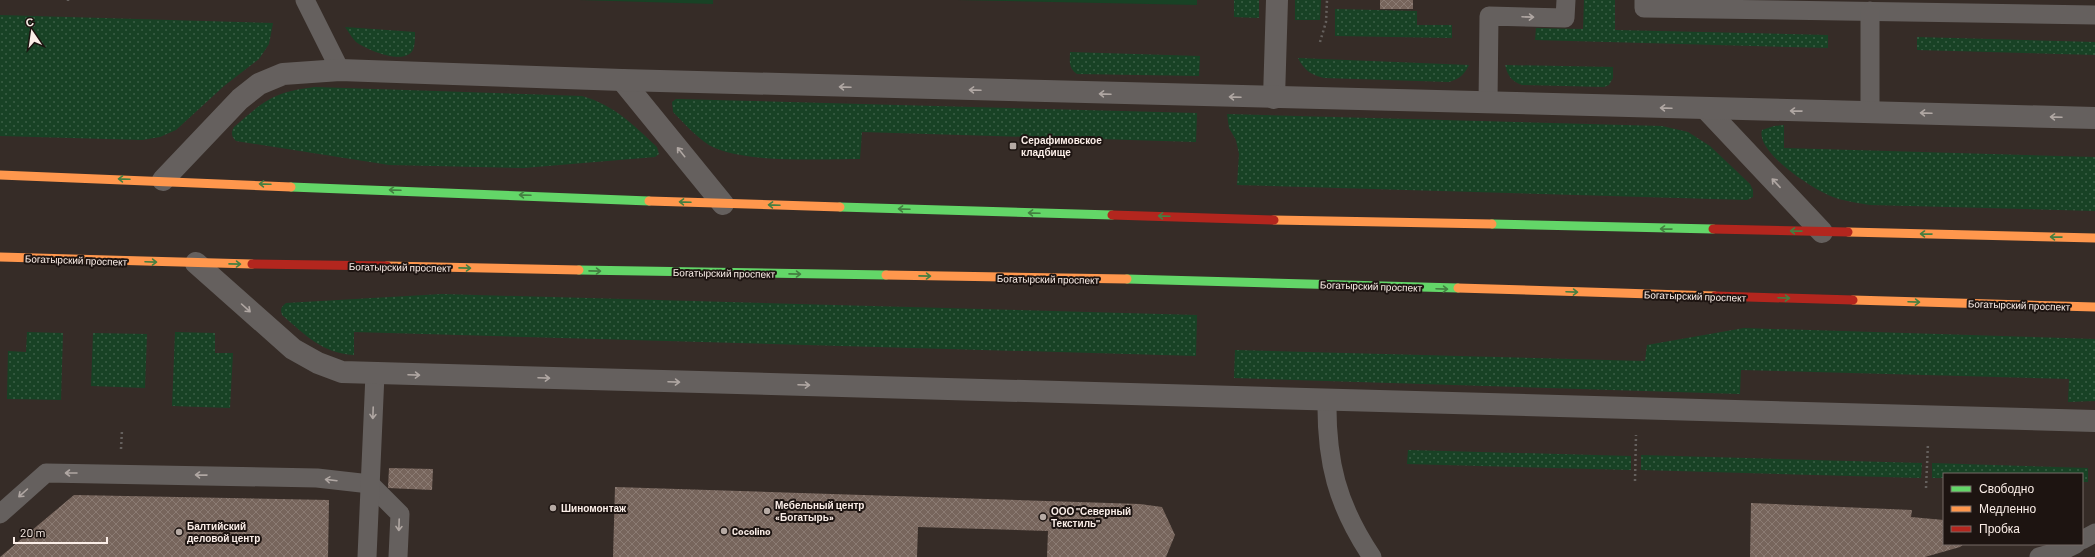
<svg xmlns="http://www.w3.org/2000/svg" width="2095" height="557" viewBox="0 0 2095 557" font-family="Barlow,sans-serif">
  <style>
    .grass { fill: url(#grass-dots) }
    .park { fill: #184225 }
    .building { fill: url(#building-cross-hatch) }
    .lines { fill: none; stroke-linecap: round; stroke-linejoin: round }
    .path { stroke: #65605d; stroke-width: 2.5; stroke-dasharray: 2 3; stroke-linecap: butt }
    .lane { stroke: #65605e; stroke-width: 19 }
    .street { stroke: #65605e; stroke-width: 22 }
    .fast { stroke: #63d668; stroke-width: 9 }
    .slow { stroke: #ff974d; stroke-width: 9 }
    .jam { stroke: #b3261e; stroke-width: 9 }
    .oneway { stroke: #b0a7a3 }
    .oneway2 { stroke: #447f41 }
    .poi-dot { fill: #b6aaa4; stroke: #1d1411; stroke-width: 1.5 }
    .labels { text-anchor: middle; stroke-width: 4; stroke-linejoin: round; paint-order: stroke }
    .poi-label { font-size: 10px; font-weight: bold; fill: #fbeee8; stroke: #1d1411; text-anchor: start }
    .street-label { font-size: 10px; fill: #fbeee8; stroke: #1d1411 }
  </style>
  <defs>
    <pattern id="grass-dots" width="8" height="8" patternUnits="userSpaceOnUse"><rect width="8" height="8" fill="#184225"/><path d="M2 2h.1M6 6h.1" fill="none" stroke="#3a5e45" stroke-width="1.8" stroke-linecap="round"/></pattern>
    <pattern id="building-cross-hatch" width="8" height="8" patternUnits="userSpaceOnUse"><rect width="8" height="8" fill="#77655c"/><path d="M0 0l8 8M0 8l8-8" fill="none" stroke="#8b7b73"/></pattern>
  </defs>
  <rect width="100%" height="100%" fill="#362c27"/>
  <g class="grass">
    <path d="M1234,0H1259V18L1234,17Z"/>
    <path d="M1295,0H1321L1320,20H1295Z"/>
    <path d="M1584,0H1615V30L1828,35V48L1535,40L1536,28L1583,29Z"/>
    <path d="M1335,9L1417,11V25H1452V38L1335,36Z"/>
    <path d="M0,15L273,23L269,44L259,59L224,86L176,130L160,137L142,140L0,136Z"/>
    <path d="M345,27L415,32C415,36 415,43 414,47C409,68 367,50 356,42C352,38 349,32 345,27Z"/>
    <path d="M1917,37L2095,42V55L1917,50Z"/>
    <path d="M1070,52L1200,56L1199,76L1077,74C1068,68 1070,61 1070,52Z"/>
    <path d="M1298,58L1469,65C1464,75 1459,79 1449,82L1324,78C1311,75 1304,70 1298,58Z"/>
    <path d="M1505,65L1613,67V78L1609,85L1604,87L1522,85C1511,81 1508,76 1505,65Z"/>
    <path d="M315,87L582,96C616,106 632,124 657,147L659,154L655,157L524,168L389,165L236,141C231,136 231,132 234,127C264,101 273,92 315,87Z"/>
    <path d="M676,99L1197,113L1196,142L862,132L860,159C819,159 743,164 709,145C695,136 684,123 673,112L672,102Z"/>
    <path d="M1227,114L1662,126L1688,132L1710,146L1750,184L1753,190V197L1747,200L1237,185L1239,154L1236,140L1229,128Z"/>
    <path d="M1784,125V148L2095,157V211L1870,205C1858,203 1844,201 1833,197C1815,191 1755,152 1762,130L1774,126Z"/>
    <path d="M442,294L1197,315L1196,356L354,332V355C321,353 306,335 282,315C280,309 281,307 286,303Z"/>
    <path d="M1744,328L2095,339V401L2068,402L2069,379L1741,370L1740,394L1234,378L1235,350L1645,361L1647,345Z"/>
    <path d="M27,332L63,333L61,400L7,399L8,351L26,352Z"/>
    <path d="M175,332L215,333V353H233L230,408L172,406Z"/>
    <path d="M93,333L147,334L145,388L91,386Z"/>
    <path d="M1408,450L1631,456V470L1407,464Z"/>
    <path d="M1641,455L1922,463L1921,478L1641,470Z"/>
    <path d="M1932,463L2088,468V482H2082V474H1944V478H1932Z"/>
  </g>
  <g class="park">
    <path d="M579,0H713V4Z"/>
    <path d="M957,0H1197V5Z"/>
  </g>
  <g class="building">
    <rect x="1380" y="0" width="33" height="9"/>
    <path d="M389,468L433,469L432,490L388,488Z"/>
    <path d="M615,487L1140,504L1162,507L1175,535L1166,557H1047L1048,531L918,527L917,557H613Z"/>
    <path d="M74,495L329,500L328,557H0Z"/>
    <path d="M1751,503L1912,510L1911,517L1944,520V544H1964L1960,547L1925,557H1750Z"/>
  </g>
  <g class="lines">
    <g class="path">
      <path d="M68,1V0"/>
      <path d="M1320,42L1326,22L1327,0"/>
      <path d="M121,449L122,430"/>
      <path d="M1635,481L1636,435"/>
      <path d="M1926,488L1928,443"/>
    </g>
    <g class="lane">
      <path d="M305,0L340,70"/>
      <path d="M1644,0V8L2095,15"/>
      <path d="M1870,11V112"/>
      <path d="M1488,103L1489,16L1565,18L1566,0"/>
      <path d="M1327,399C1326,461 1337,505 1372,557"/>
      <path d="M0,514L46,473L317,478L370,484L400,514L398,557"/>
      <path d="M2082,540L2095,533"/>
      <path d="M367,557L375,374"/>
      <path d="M2039,557L2064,550L2076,544"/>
    </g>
    <g class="street">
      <path d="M622,80L723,204"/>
      <path d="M1274,98L1277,0"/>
      <path d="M1706,109L1822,232"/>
      <path d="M163,180L240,99L259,84L283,74L340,70L622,80L2095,118"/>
      <path d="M196,263L293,349L318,363L342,372L2095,421"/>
    </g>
    <g class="fast">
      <path d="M291,187L649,201"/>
      <path d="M840,207L1112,215"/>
      <path d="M1492,224L1713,229"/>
      <path d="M579,270L886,275"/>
      <path d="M1127,279L1458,288"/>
    </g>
    <g class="slow">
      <path d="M0,175L291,187"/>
      <path d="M649,201L840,207"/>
      <path d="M1274,220L1492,224"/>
      <path d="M1848,232L2095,238"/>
      <path d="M0,257L252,264"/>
      <path d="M387,266L579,270"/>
      <path d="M886,275L1127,279"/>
      <path d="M1458,288L1715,296"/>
      <path d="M1853,300L2095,307"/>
    </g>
    <g class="jam">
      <path d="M1112,215L1274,220"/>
      <path d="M1713,229L1848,232"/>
      <path d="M252,264L387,266"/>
      <path d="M1715,296L1853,300"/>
    </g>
  </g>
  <defs><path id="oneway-shaft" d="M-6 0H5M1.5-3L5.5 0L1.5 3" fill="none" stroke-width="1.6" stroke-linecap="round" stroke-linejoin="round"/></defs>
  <g class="oneway">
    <use href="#oneway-shaft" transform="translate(1528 17) rotate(2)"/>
    <use href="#oneway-shaft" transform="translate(845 87) rotate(-178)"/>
    <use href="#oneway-shaft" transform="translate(975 90) rotate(-178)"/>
    <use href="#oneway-shaft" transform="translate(1105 94) rotate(-178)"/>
    <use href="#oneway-shaft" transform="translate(1235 97) rotate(-178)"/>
    <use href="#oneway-shaft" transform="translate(1666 108) rotate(-178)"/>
    <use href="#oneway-shaft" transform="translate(1796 111) rotate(-179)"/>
    <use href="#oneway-shaft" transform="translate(1926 113) rotate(-178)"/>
    <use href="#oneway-shaft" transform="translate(2056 117) rotate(-178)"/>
    <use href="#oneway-shaft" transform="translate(681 152) rotate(-129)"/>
    <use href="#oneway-shaft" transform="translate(1776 183) rotate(-133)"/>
    <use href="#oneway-shaft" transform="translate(246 308) rotate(42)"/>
    <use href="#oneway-shaft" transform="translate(414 375) rotate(2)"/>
    <use href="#oneway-shaft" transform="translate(544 378) rotate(2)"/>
    <use href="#oneway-shaft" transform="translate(674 382) rotate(2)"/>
    <use href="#oneway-shaft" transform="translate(804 385) rotate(2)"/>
    <use href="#oneway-shaft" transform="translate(373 413) rotate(92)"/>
    <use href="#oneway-shaft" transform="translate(71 473) rotate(-180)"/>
    <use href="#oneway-shaft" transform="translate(201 475) rotate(-179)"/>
    <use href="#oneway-shaft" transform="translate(331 480) rotate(-173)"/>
    <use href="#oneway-shaft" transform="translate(23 493) rotate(138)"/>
    <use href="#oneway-shaft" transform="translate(399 525) rotate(92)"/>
  </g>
  <g class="oneway2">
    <use href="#oneway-shaft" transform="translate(124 179) rotate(-178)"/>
    <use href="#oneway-shaft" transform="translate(265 184) rotate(-178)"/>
    <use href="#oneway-shaft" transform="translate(395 190) rotate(-178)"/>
    <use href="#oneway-shaft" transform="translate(525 195) rotate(-178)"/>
    <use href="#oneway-shaft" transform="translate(685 202) rotate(-178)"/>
    <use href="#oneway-shaft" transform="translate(774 205) rotate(-178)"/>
    <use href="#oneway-shaft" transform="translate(904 209) rotate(-178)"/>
    <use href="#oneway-shaft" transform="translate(1034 213) rotate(-178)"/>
    <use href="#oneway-shaft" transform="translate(1164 216) rotate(-178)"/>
    <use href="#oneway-shaft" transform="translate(1666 229) rotate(-179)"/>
    <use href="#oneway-shaft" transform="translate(1796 231) rotate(-179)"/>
    <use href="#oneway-shaft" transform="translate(1926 234) rotate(-179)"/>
    <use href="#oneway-shaft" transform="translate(2056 237) rotate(-179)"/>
    <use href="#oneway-shaft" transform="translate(151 262) rotate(2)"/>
    <use href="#oneway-shaft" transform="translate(235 264) rotate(1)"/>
    <use href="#oneway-shaft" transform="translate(465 268) rotate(1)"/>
    <use href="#oneway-shaft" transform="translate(595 271) rotate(1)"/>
    <use href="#oneway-shaft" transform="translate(795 274) rotate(1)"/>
    <use href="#oneway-shaft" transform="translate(925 276) rotate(1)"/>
    <use href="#oneway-shaft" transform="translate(1442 289) rotate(2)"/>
    <use href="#oneway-shaft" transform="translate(1572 292) rotate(2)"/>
    <use href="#oneway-shaft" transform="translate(1784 298) rotate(2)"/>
    <use href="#oneway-shaft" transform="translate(1914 302) rotate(2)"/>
  </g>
  <g class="poi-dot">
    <rect x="1009" y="142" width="8" height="8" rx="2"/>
    <circle cx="553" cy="508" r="4"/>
    <circle cx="767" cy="511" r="4"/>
    <circle cx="1043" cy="517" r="4"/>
    <circle cx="724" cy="531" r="4"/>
    <circle cx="179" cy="532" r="4"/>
  </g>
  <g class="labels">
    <g class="poi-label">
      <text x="1021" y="144">Серафимовское<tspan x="1021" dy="12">кладбище</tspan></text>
      <text x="775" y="509">Мебельный центр<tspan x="775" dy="12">«Богатырь»</tspan></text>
      <text x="561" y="512">Шиномонтаж</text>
      <text x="1051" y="515">ООО "Северный<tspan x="1051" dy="12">Текстиль"</tspan></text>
      <text x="187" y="530">Балтийский<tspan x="187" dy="12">деловой центр</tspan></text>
      <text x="732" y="535">Cocolino</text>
    </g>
    <g class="street-label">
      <text transform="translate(76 260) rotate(2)" y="4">Богатырский проспект</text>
      <text transform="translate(400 267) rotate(1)" y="4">Богатырский проспект</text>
      <text transform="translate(724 273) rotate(1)" y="4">Богатырский проспект</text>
      <text transform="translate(1048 279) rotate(1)" y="4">Богатырский проспект</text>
      <text transform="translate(1371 286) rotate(2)" y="4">Богатырский проспект</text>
      <text transform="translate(1695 296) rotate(2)" y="4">Богатырский проспект</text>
      <text transform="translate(2019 305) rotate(2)" y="4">Богатырский проспект</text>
    </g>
  </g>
  <rect x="1943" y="473" width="140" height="72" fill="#1d1411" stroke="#766b67"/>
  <rect x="1951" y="486" width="20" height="6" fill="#63d668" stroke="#766b67"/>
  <text x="1979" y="493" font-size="12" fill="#fbeee8">Свободно</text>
  <rect x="1951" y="506" width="20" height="6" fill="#ff974d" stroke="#766b67"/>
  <text x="1979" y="513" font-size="12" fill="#fbeee8">Медленно</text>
  <rect x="1951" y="526" width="20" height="6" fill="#b3261e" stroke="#766b67"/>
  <text x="1979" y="533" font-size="12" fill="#fbeee8">Пробка</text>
  <g transform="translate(32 32) rotate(347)" stroke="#1d1411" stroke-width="3" paint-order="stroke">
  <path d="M0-3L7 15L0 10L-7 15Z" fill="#fbeee8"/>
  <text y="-6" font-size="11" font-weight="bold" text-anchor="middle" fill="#fbeee8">С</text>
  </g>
  <path d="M14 537v6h93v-6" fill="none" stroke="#fbeee8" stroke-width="2"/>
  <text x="20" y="537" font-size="12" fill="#fbeee8" stroke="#1d1411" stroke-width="3" paint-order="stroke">20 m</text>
</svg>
